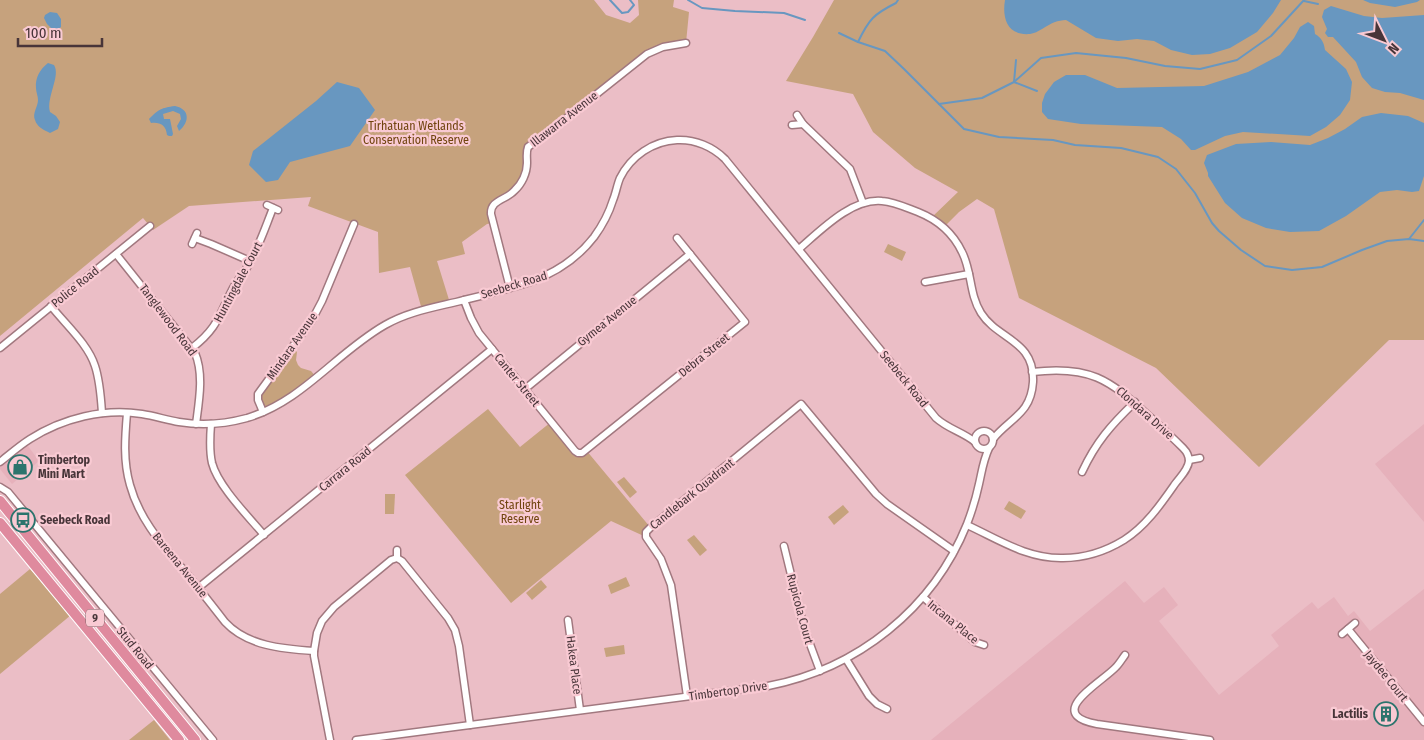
<svg xmlns="http://www.w3.org/2000/svg" width="1424" height="740" viewBox="0 0 1424 740" font-family="'Fira Sans Condensed',sans-serif">
  <style>
    .built { fill: #e6b1bb }
    .green { fill: #c6a27d }
    .water { fill: #6897c0 }
    .lines { fill: none; stroke-linecap: round; stroke-linejoin: round }
    .stream { stroke: #6897c0; stroke-width: 2 }
    .minor-casing { stroke: #a1787f; stroke-width: 9 }
    .trunk-casing { stroke: #fff; stroke-width: 12 }
    .minor { stroke: #fff; stroke-width: 6 }
    .trunk { stroke: #df8a9e; stroke-width: 10 }
    .labels { text-anchor: middle; stroke-width: 4.5; stroke-linejoin: round; paint-order: stroke }
    .shield { fill: #f9cad3; stroke: #7d6267; stroke-width: 1 }
    .shield-label { font-size: 11px; font-weight: bold; fill: #483539 }
    .street-label { font-size: 12px; fill: #483539; stroke: #f9cad3 }
    .park-label { font-size: 12px; fill: #70440e; stroke: #f9cad3 }
    .poi-label { font-size: 12px; font-weight: bold; fill: #483539; stroke: #f9cad3; text-anchor: start }
  </style>
  <rect width="100%" height="100%" fill="#ebbec6"/>
  <g class="built">
    <path d="M1424,424V522L1375,464Z"/>
    <path d="M25,442L39,461L12,484L0,469V462Z"/>
    <path d="M1125,581L1144,603L1164,587L1178,605L1159,621L1219,695L1279,646L1271,635L1312,602L1318,609L1334,597L1348,616L1354,611L1370,631L1424,589V740H931Z"/>
  </g>
  <g class="green">
    <path d="M0,0H594L606,15L630,23L639,15L638,0H674L673,7L689,12L686,43L652,51L531,144L527,162L517,188L495,203L493,223L487,224L462,242L465,254L437,261L450,303L422,310L410,267L379,273L378,232L308,206L311,197L189,206L153,230L143,218L0,336Z"/>
    <path d="M834,0H1424V340H1389L1259,467L1156,368L1019,298L994,209L977,199L959,212L944,227L931,218L958,192L915,168L873,132L853,94L786,81L813,37Z"/>
    <path d="M888,244L906,252L902,261L884,252Z"/>
    <path d="M292,348L297,352L296,360L298,365L301,368L311,371L317,378L263,412L257,398Z"/>
    <path d="M488,409L520,447L551,422L575,451L586,450L650,527L646,537L611,521L511,603L405,475Z"/>
    <path d="M624,477L637,492L630,498L617,482Z"/>
    <path d="M385,494H395L394,514H385Z"/>
    <path d="M1009,501L1026,511L1021,519L1004,509Z"/>
    <path d="M843,505L849,512L834,525L828,517Z"/>
    <path d="M694,535L707,550L700,556L687,540Z"/>
    <path d="M30,569L71,615L0,674V594Z"/>
    <path d="M626,577L630,586L611,594L608,585Z"/>
    <path d="M541,580L547,587L532,600L526,593Z"/>
    <path d="M624,645L625,654L606,657L604,648Z"/>
    <path d="M154,720L170,740H129Z"/>
  </g>
  <g class="water">
    <path d="M1005,0H1281L1273,13L1257,32L1230,48L1210,54L1192,55L1171,50L1154,41L1137,39L1118,41L1096,38L1066,20C1062,20 1058,21 1055,22C1047,25 1038,33 1030,34C1007,36 1002,18 1005,0Z"/>
    <path d="M1363,0H1420L1417,2L1395,7L1370,3Z"/>
    <path d="M1331,6L1364,16L1382,18L1424,15V100L1400,93L1385,92L1372,88L1362,77L1356,62L1333,37H1328L1325,33L1327,29L1322,17L1324,10Z"/>
    <path d="M50,12L57,13L61,19V27L56,31H54L47,24L44,18L45,15Z"/>
    <path d="M1308,22L1314,26L1315,34C1322,38 1324,43 1325,50L1346,69L1352,82L1350,100L1340,115L1326,127L1310,136L1243,132L1225,136L1195,150H1191L1181,139L1162,127L1081,124L1048,119L1042,112V103L1045,94L1054,82L1066,75H1085L1117,88L1204,86L1248,72L1280,55L1294,38L1300,27Z"/>
    <path d="M48,63L54,65C61,76 46,97 50,112L56,116L60,122L58,129L50,133C44,130 37,127 35,120C32,113 38,107 38,100C38,96 36,92 36,88C35,78 40,69 48,63Z"/>
    <path d="M337,82L359,88L375,110L350,146L290,162L278,180L266,182L249,165L253,151L316,101Z"/>
    <path d="M175,106C190,109 190,122 179,131L177,126L181,119L180,114L173,111L163,114L164,119H170L173,134L172,136H169L167,135C166,125 160,122 151,123L149,119C159,109 161,108 175,106Z"/>
    <path d="M1381,113L1408,116L1424,123V176L1419,191L1412,192L1397,190L1380,192L1346,216L1319,231L1290,232L1266,228L1242,218L1225,203L1208,176V173L1204,163L1207,155L1236,144L1271,142L1310,145L1328,138L1345,129L1362,117Z"/>
  </g>
  <g class="lines">
    <g class="stream">
      <path d="M610,0L622,13L628,12L634,5L630,0"/>
      <path d="M688,0L702,8L735,11L784,13L805,20"/>
      <path d="M1304,1L1318,4"/>
      <path d="M839,33L858,42C869,19 874,14 896,3L898,0"/>
      <path d="M858,42L885,51L904,69L964,129L999,137L1053,140L1075,145L1121,148L1158,157L1176,169L1195,193L1212,223L1219,231L1241,250L1265,266L1292,270L1322,267L1362,250L1387,241L1409,239L1424,241"/>
      <path d="M1016,60L1014,82L1037,91"/>
      <path d="M939,104L982,98L1014,82L1041,58L1076,53L1126,58L1165,66L1200,69L1237,60L1271,36L1304,0"/>
      <path d="M1409,239L1424,220"/>
    </g>
    <g class="minor-casing">
      <g id="minor">
        <path d="M797,115L803,124L850,169L863,203"/>
        <path d="M792,125L803,124"/>
        <path d="M267,205L278,210"/>
        <path d="M195,238L211,244L250,261"/>
        <path d="M192,244L197,233"/>
        <path d="M799,249C821,230 852,198 882,201C895,202 907,208 918,212C938,220 953,233 962,252C972,271 969,294 981,313C998,340 1035,340 1033,382C1031,414 1010,418 993,439"/>
        <path d="M116,254L195,353C204,374 199,401 196,424"/>
        <path d="M925,282L969,274"/>
        <path d="M510,288L491,214C490,200 506,200 514,191C522,184 527,173 527,163C527,157 526,152 528,147L554,128L647,54L663,47L686,43"/>
        <path d="M464,300L471,318L479,333L575,451L578,453H582L745,322L677,238"/>
        <path d="M51,306C66,325 88,344 95,366C100,381 101,398 102,413"/>
        <path d="M0,348L150,226"/>
        <path d="M192,348C218,328 219,315 233,288C237,281 242,275 246,269C258,250 265,228 273,208"/>
        <path d="M525,389L690,254"/>
        <path d="M263,412L258,400V394L312,320L322,301L354,224"/>
        <path d="M127,413C125,437 123,461 130,485C139,518 160,542 182,568C197,586 211,604 225,622C247,646 283,649 314,651"/>
        <path d="M211,424C210,437 209,450 212,463C218,486 248,516 264,535"/>
        <circle cx="984" cy="440" r="9"/>
        <path d="M1189,460L1200,458"/>
        <path d="M0,462C10,454 19,446 30,439C63,418 104,408 142,414C155,416 167,420 179,422C202,426 225,424 247,418C303,401 336,353 385,325C409,311 437,307 464,300C486,295 508,289 530,282C555,273 577,259 594,237C602,226 609,213 613,200C616,193 617,185 620,178C631,156 653,141 677,140C695,139 713,147 725,159L936,418C948,429 963,432 975,442"/>
        <path d="M1082,472C1096,442 1111,425 1135,402"/>
        <path d="M0,487L8,492L213,740"/>
        <path d="M967,525C998,539 1027,559 1063,558C1085,558 1106,551 1124,540C1146,526 1161,504 1175,484C1180,477 1188,470 1189,461C1189,455 1187,452 1183,448C1172,437 1160,426 1149,416C1109,379 1089,365 1032,372"/>
        <path d="M784,546L804,628L820,671"/>
        <path d="M397,558V550"/>
        <path d="M198,588L492,349"/>
        <path d="M923,597L975,642L984,645"/>
        <path d="M568,620L580,710"/>
        <path d="M1348,629L1424,722"/>
        <path d="M1342,634L1355,623"/>
        <path d="M1125,655C1122,659 1119,664 1116,667C1101,683 1043,714 1097,724L1210,740"/>
        <path d="M846,659L869,696L877,704L887,709"/>
        <path d="M687,696L671,585L661,559L646,537V532L650,528L801,404L876,494L887,504L954,551"/>
        <path d="M330,740L314,656V651L317,633L322,621L334,607L391,560L397,558L402,561L448,618L455,630L459,646L470,725"/>
        <path d="M356,740L768,686C857,669 933,609 967,524C972,511 976,498 979,484C982,471 983,461 989,448"/>
      </g>
    </g>
    <g class="trunk-casing">
      <g id="trunk">
        <path d="M0,501L195,740"/>
        <path d="M0,523L179,740"/>
      </g>
    </g>
    <use href="#minor" class="minor"/>
    <use href="#trunk" class="trunk"/>
  </g>
  <defs>
    <g id="shop-ring" transform="scale(1.25)"><circle r="9.5" fill="#f9cad3" stroke="#2c746d" stroke-width="1.5"/><path d="M-5-2.5h2.3a2.7 3.5 0 0 1 5.4 0H5L5.5 6h-11ZM-1.5-2.5h3a1.5 2.3 0 0 0-3 0Z" fill="#2c746d"/></g>
    <g id="bus-ring" transform="scale(1.25)"><circle r="9.5" fill="#f9cad3" stroke="#2c746d" stroke-width="1.5"/><path d="M-5-6H5V4H4V6H2V4H-2V6H-4V4H-5ZM-3.5-4V0h7V-4ZM-3.5 1.2v1.5H-2V1.2ZM2 1.2v1.5H3.5V1.2Z" fill="#2c746d"/></g>
    <g id="building-ring" transform="scale(1.25)"><circle r="9.5" fill="#f9cad3" stroke="#2c746d" stroke-width="1.5"/><path d="M-4-6H4V6H1V3H-1V6H-4ZM-2.5-4.3h1.7v1.8h-1.7ZM.8-4.3h1.7v1.8H.8ZM-2.5-1h1.7V.8h-1.7ZM.8-1h1.7V.8H.8Z" fill="#2c746d"/></g>
  </defs>
  <g fill-rule="evenodd">
    <use href="#shop-ring" x="20" y="467"/>
    <use href="#bus-ring" x="23" y="520"/>
    <use href="#building-ring" x="1386" y="714"/>
  </g>
  <g class="labels">
    <rect class="shield" x="86" y="609.5" width="18" height="17" rx="4"/>
    <g class="shield-label">
      <text x="95" y="622">9</text>
    </g>
    <g class="street-label">
      <text transform="translate(564 119) rotate(-38)" y="4">Illawarra Avenue</text>
      <text transform="translate(238 282) rotate(-62)" y="4">Huntingdale Court</text>
      <text transform="translate(514 285) rotate(-17)" y="4">Seebeck Road</text>
      <text transform="translate(75 287) rotate(-39)" y="4">Police Road</text>
      <text transform="translate(168 320) rotate(53)" y="4">Tanglewood Road</text>
      <text transform="translate(607 321) rotate(-39)" y="4">Gymea Avenue</text>
      <text transform="translate(292 346) rotate(-55)" y="4">Mindara Avenue</text>
      <text transform="translate(704 355) rotate(-39)" y="4">Debra Street</text>
      <text transform="translate(904 379) rotate(51)" y="4">Seebeck Road</text>
      <text transform="translate(517 380) rotate(51)" y="4">Canter Street</text>
      <text transform="translate(1145 413) rotate(42)" y="4">Clondara Drive</text>
      <text transform="translate(345 469) rotate(-39)" y="4">Carrara Road</text>
      <text transform="translate(692 494) rotate(-39)" y="4">Candlebark Quadrant</text>
      <text transform="translate(180 565) rotate(51)" y="4">Bareena Avenue</text>
      <text transform="translate(800 609) rotate(75)" y="4">Rupicola Court</text>
      <text transform="translate(953 622) rotate(39)" y="4">Incana Place</text>
      <text transform="translate(135 648) rotate(51)" y="4">Stud Road</text>
      <text transform="translate(574 665) rotate(83)" y="4">Hakea Place</text>
      <text transform="translate(1386 676) rotate(51)" y="4">Jaydee Court</text>
      <text transform="translate(728 691) rotate(-8)" y="4">Timbertop Drive</text>
    </g>
    <g class="park-label">
      <text x="416" y="130">Tirhatuan Wetlands<tspan x="416" dy="14">Conservation Reserve</tspan></text>
      <text x="520" y="509">Starlight<tspan x="520" dy="14">Reserve</tspan></text>
    </g>
    <g class="poi-label">
      <text x="38" y="464">Timbertop<tspan x="38" dy="14">Mini Mart</tspan></text>
      <text x="40" y="524">Seebeck Road</text>
      <text x="1368" y="718" text-anchor="end">Lactilis</text>
    </g>
  </g>
  <g transform="translate(1384 40) rotate(132)" stroke="#f9cad3" stroke-width="4" paint-order="stroke">
  <path d="M0-4L9 19L0 12L-9 19Z" fill="#483539"/>
  <text y="-8" font-size="14" font-weight="bold" text-anchor="middle" fill="#483539">N</text>
  </g>
  <path d="M18 38v8h84v-8" fill="none" stroke="#483539" stroke-width="2.5"/>
  <text x="25" y="38" font-size="15" fill="#483539" stroke="#f9cad3" stroke-width="4" paint-order="stroke">100 m</text>
</svg>
